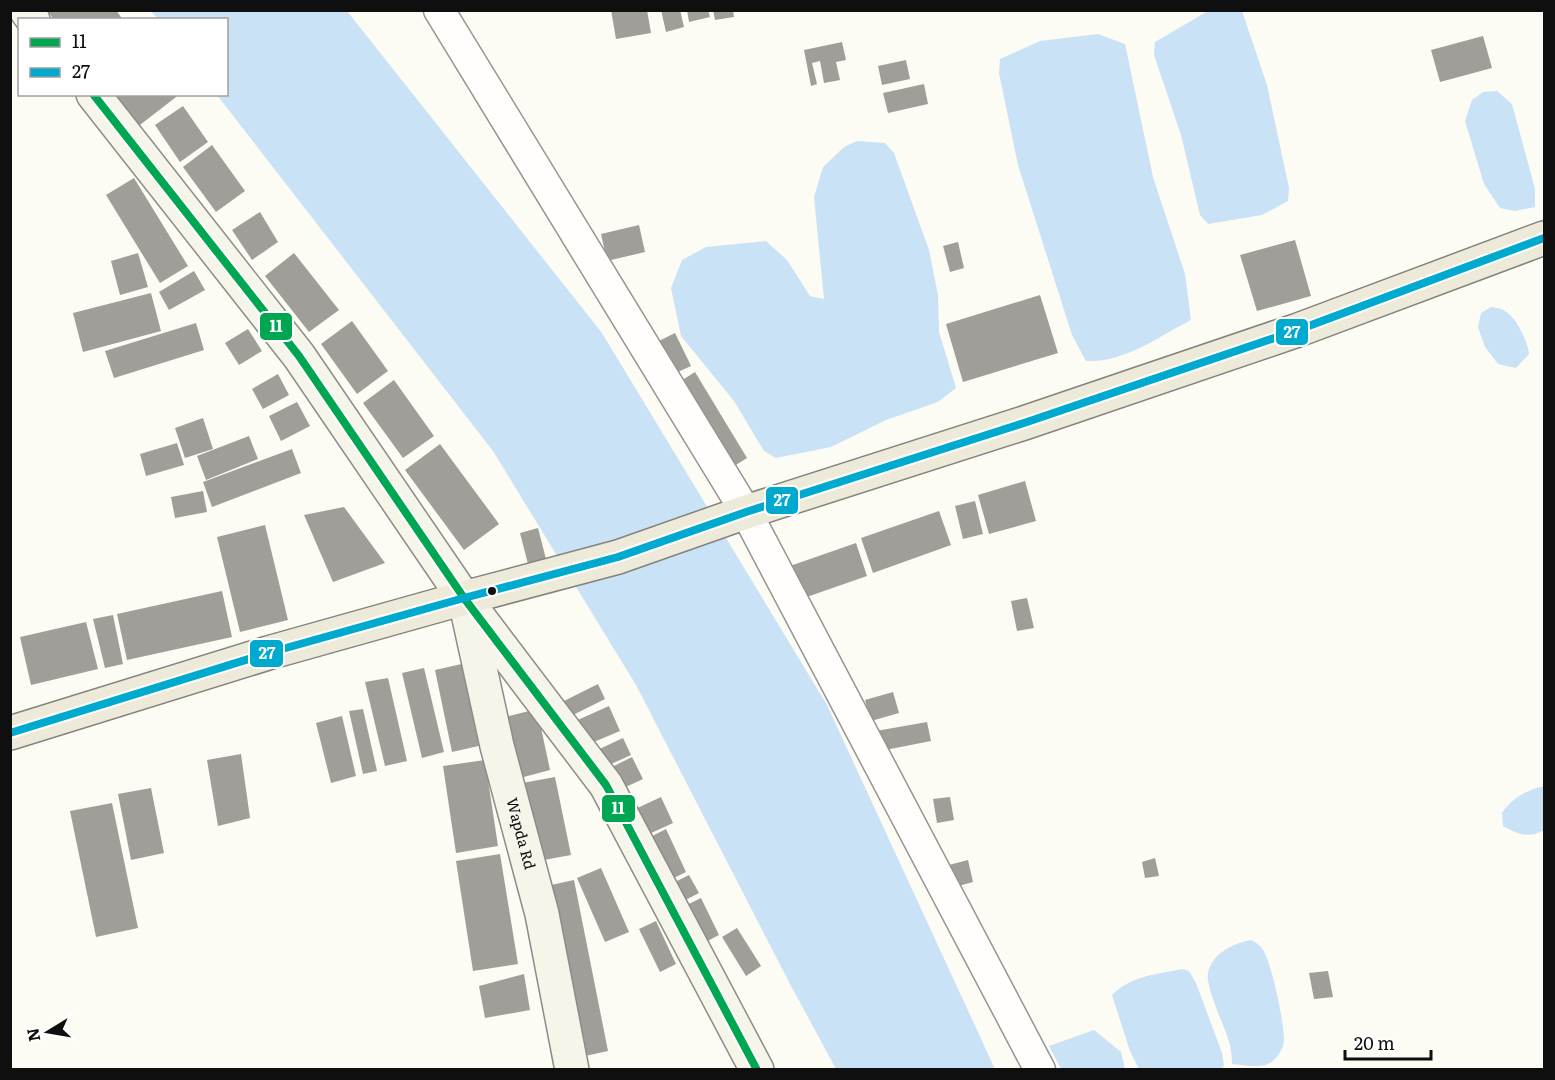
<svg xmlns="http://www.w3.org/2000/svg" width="1555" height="1080" viewBox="0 0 1555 1080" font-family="Literata,serif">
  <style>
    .water { fill: #cae2f6 }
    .building { fill: #a09e99 }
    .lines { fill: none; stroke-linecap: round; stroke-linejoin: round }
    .minor-casing { stroke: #969592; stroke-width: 33 }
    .secondary-casing { stroke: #8c8c89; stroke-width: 36 }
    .primary-casing { stroke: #83837f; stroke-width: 36 }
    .minor { stroke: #fffefd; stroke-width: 30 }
    .secondary { stroke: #f5f5ea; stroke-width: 33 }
    .primary { stroke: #edead9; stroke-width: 33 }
    .bus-1-casing { stroke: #fff; stroke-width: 12 }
    .bus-2-casing { stroke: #fff; stroke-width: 12 }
    .bus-1 { stroke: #00a651; stroke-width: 8 }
    .bus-2 { stroke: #00a9ce; stroke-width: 8 }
    .bus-dot { fill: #0f0f0f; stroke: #fff; stroke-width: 2 }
    .labels { text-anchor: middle; stroke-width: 6; stroke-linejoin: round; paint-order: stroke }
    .street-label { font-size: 15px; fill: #0f0f0f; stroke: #fff }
    .line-badge { stroke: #fff; stroke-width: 2 }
    .badge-label { font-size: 16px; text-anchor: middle; font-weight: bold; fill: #fff }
  </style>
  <rect width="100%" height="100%" fill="#fcfbf4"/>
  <g class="water">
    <path d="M151,11H347L602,333L827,705L995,1069H836L790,984L636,685L493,451L217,95L226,94V20L158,19Z"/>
    <path d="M1208,11H1242L1267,85L1289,188L1288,201L1262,215L1208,224L1200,215L1181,135L1154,55L1155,42Z"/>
    <path d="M1098,34L1125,44L1153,177L1185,274L1191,320C1158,337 1124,363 1086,361L1072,335L1018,165L999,73L1000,59L1040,41Z"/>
    <path d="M1497,91L1512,104L1535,189V207L1515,211L1500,208L1484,184L1465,121L1472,100L1483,92Z"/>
    <path d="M857,141L885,143L894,153L929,250L938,295L939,332L956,388L938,402L886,420L831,447L776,458L764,451L734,401L681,336L671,288L682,260L706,247L766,241L787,260L810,296L824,299L814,197L823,167L844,147Z"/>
    <path d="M1491,307C1496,308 1501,308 1505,311C1516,317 1528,342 1529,354L1516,368L1498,364L1485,347L1478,327L1481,313Z"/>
    <path d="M1544,786V830C1528,839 1518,834 1503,826L1502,813C1512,798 1527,790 1544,786Z"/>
    <path d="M1251,940C1255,942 1260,945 1262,948C1272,963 1284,1022 1284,1040C1284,1048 1277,1059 1270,1063C1259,1069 1244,1065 1232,1064C1232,1058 1231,1051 1230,1045C1226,1028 1205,988 1208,973C1212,953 1234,943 1251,940Z"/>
    <path d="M1182,969L1189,971L1196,983L1222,1053L1224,1066L1220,1070L1139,1069L1130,1051L1112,995C1130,976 1158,974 1182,969Z"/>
    <path d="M1094,1030L1121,1052L1125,1069H1061L1049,1046Z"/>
  </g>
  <g class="building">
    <path d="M47,10H116L123,20H54Z"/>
    <path d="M611,10H647L651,33L616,39Z"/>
    <path d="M661,10H680L684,27L666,32Z"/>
    <path d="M687,10H708L710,17L689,22Z"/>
    <path d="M713,10H733L734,17L715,20Z"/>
    <path d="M1483,36L1492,68L1440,82L1431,50Z"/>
    <path d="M842,42L846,60L836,62L840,80L824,83L820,61L812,63L817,84L811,86L804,50Z"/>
    <path d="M906,60L910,79L882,85L878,66Z"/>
    <path d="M924,84L928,104L888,113L883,93Z"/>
    <path d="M111,94H180L136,128Z"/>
    <path d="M183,106L208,142L180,162L155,125Z"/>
    <path d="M212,145L245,191L216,212L183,167Z"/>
    <path d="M134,178L188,266L160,283L106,195Z"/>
    <path d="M260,212L278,242L252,260L232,230Z"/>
    <path d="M639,225L645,252L607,261L601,234Z"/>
    <path d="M1295,240L1311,296L1257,311L1240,255Z"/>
    <path d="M958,242L964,268L950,272L943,246Z"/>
    <path d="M138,253L148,287L120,295L111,261Z"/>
    <path d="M294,253L339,310L309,332L265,276Z"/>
    <path d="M194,271L205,290L169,310L159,292Z"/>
    <path d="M151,293L161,331L83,352L73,313Z"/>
    <path d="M1040,295L1058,353L963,382L946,324Z"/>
    <path d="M352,321L388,371L357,394L321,344Z"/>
    <path d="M196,323L204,350L114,378L105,351Z"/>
    <path d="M248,329L262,351L239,365L225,343Z"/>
    <path d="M675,333L691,366L669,376L653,344Z"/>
    <path d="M695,372L747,458L728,470L676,384Z"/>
    <path d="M278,374L289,395L263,409L252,389Z"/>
    <path d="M394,380L434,436L403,458L363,403Z"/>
    <path d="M297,402L310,426L281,441L269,416Z"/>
    <path d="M203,418L213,449L185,458L175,428Z"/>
    <path d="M249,436L258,459L206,480L197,456Z"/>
    <path d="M177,443L184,465L146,476L140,454Z"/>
    <path d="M440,444L499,524L464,550L405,470Z"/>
    <path d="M292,449L301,473L212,507L203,482Z"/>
    <path d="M1025,481L1036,521L989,534L978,495Z"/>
    <path d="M203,491L207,512L175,518L171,497Z"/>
    <path d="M975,501L983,534L963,539L955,506Z"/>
    <path d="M344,507L385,563L333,582L304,515Z"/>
    <path d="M939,511L951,545L873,573L861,538Z"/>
    <path d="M265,525L288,620L240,632L217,537Z"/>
    <path d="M538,528L546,559L528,564L520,533Z"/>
    <path d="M856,543L867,576L801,599L790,566Z"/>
    <path d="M222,591L232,637L127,660L117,614Z"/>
    <path d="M1027,598L1034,628L1017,631L1011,601Z"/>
    <path d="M113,615L123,664L105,668L93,619Z"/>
    <path d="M86,622L98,669L31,685L20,637Z"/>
    <path d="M466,663L483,745L452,752L435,670Z"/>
    <path d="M424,668L444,752L422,758L402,673Z"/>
    <path d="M388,678L407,761L385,766L365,682Z"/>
    <path d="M598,684L605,699L563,720L556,705Z"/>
    <path d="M893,692L899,713L871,721L865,700Z"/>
    <path d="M609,706L620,731L582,747L571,723Z"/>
    <path d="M363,709L377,771L363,774L349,711Z"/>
    <path d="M537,709L550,770L520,778L505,717Z"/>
    <path d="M342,716L356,776L331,783L316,723Z"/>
    <path d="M927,722L931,741L880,751L876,731Z"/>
    <path d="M623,738L631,755L598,770L591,753Z"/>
    <path d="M241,754L250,818L218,826L207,760Z"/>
    <path d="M632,757L643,779L615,792L604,771Z"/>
    <path d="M485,760L498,846L456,853L443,766Z"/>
    <path d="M555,777L571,855L533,862L517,784Z"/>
    <path d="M151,788L164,853L131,860L118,794Z"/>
    <path d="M661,797L673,823L625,845L614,819Z"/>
    <path d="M950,797L954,820L937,823L933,799Z"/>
    <path d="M112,803L138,928L96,937L70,811Z"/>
    <path d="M666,829L686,872L649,890L629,848Z"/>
    <path d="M500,854L518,964L473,971L456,861Z"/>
    <path d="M1155,858L1159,876L1145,878L1142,862Z"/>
    <path d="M968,860L973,882L951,888L945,866Z"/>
    <path d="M601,868L629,932L605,942L577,878Z"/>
    <path d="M689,875L699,893L666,910L657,891Z"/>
    <path d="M574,880L608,1051L576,1058L542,887Z"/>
    <path d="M701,898L719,935L679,956L660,918Z"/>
    <path d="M656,921L676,964L660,972L639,929Z"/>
    <path d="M737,928L761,966L746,976L722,937Z"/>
    <path d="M1328,971L1333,997L1314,999L1309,973Z"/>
    <path d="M524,974L530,1010L485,1018L479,986Z"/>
  </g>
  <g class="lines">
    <g class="minor-casing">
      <path id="minor" d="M439,10L746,512L1040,1070"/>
    </g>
    <g class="secondary-casing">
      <g id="secondary">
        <path d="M26,10L33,20"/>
        <path d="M93,94L299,356L464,598L606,785L757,1070"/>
        <path id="s1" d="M467,609L497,746L542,914L572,1070"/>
      </g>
    </g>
    <g class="primary-casing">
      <path id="primary" d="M10,733L268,653L464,598L618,557L746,512L1024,423L1298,330L1544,238"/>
    </g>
    <use href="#minor" class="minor"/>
    <use href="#secondary" class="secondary"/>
    <use href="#primary" class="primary"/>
    <g class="bus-1-casing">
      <path id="bus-1" d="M93,94L299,356L464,598L606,785L757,1070"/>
    </g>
    <g class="bus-2-casing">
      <path id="bus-2" d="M10,733L268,653L464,598L618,557L746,512L1024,423L1298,330L1544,238"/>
    </g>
    <use href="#bus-1" class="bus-1"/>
    <use href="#bus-2" class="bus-2"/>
  </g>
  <circle class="bus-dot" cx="492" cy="591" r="5"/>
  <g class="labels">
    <g class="street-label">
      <text dy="5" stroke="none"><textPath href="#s1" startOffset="231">Wapda Rd</textPath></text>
    </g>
  </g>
  <g class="line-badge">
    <rect x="259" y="312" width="34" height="29" rx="6" fill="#00a651"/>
    <rect x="1275" y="318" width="34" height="28" rx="6" fill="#00a9ce"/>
    <rect x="765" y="486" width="34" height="29" rx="6" fill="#00a9ce"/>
    <rect x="249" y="639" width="35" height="29" rx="6" fill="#00a9ce"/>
    <rect x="601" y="794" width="35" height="29" rx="6" fill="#00a651"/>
  </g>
  <g class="badge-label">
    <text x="276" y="332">11</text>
    <text x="1292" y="338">27</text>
    <text x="782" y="506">27</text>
    <text x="267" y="659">27</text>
    <text x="618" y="814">11</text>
  </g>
  <rect width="1555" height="1080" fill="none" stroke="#0f0f0f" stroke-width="24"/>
  <rect x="18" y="18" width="210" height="78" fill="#ffffff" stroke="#9f9f9f" stroke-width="1.5"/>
  <rect x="30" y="38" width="30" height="9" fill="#00a651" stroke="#9f9f9f" stroke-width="1.5"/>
  <text x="72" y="48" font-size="18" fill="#0f0f0f">11</text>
  <rect x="30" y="68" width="30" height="9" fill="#00a9ce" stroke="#9f9f9f" stroke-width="1.5"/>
  <text x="72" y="78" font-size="18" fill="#0f0f0f">27</text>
  <g transform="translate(48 1032) rotate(259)" stroke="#ffffff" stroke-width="4.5" paint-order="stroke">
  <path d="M0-4.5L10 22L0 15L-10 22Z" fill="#0f0f0f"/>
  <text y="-9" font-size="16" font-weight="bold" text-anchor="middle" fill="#0f0f0f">N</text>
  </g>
  <path d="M1345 1050v9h86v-9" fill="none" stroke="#0f0f0f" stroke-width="3"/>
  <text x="1354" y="1050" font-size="18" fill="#0f0f0f" stroke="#ffffff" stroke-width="4.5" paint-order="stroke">20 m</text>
</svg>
